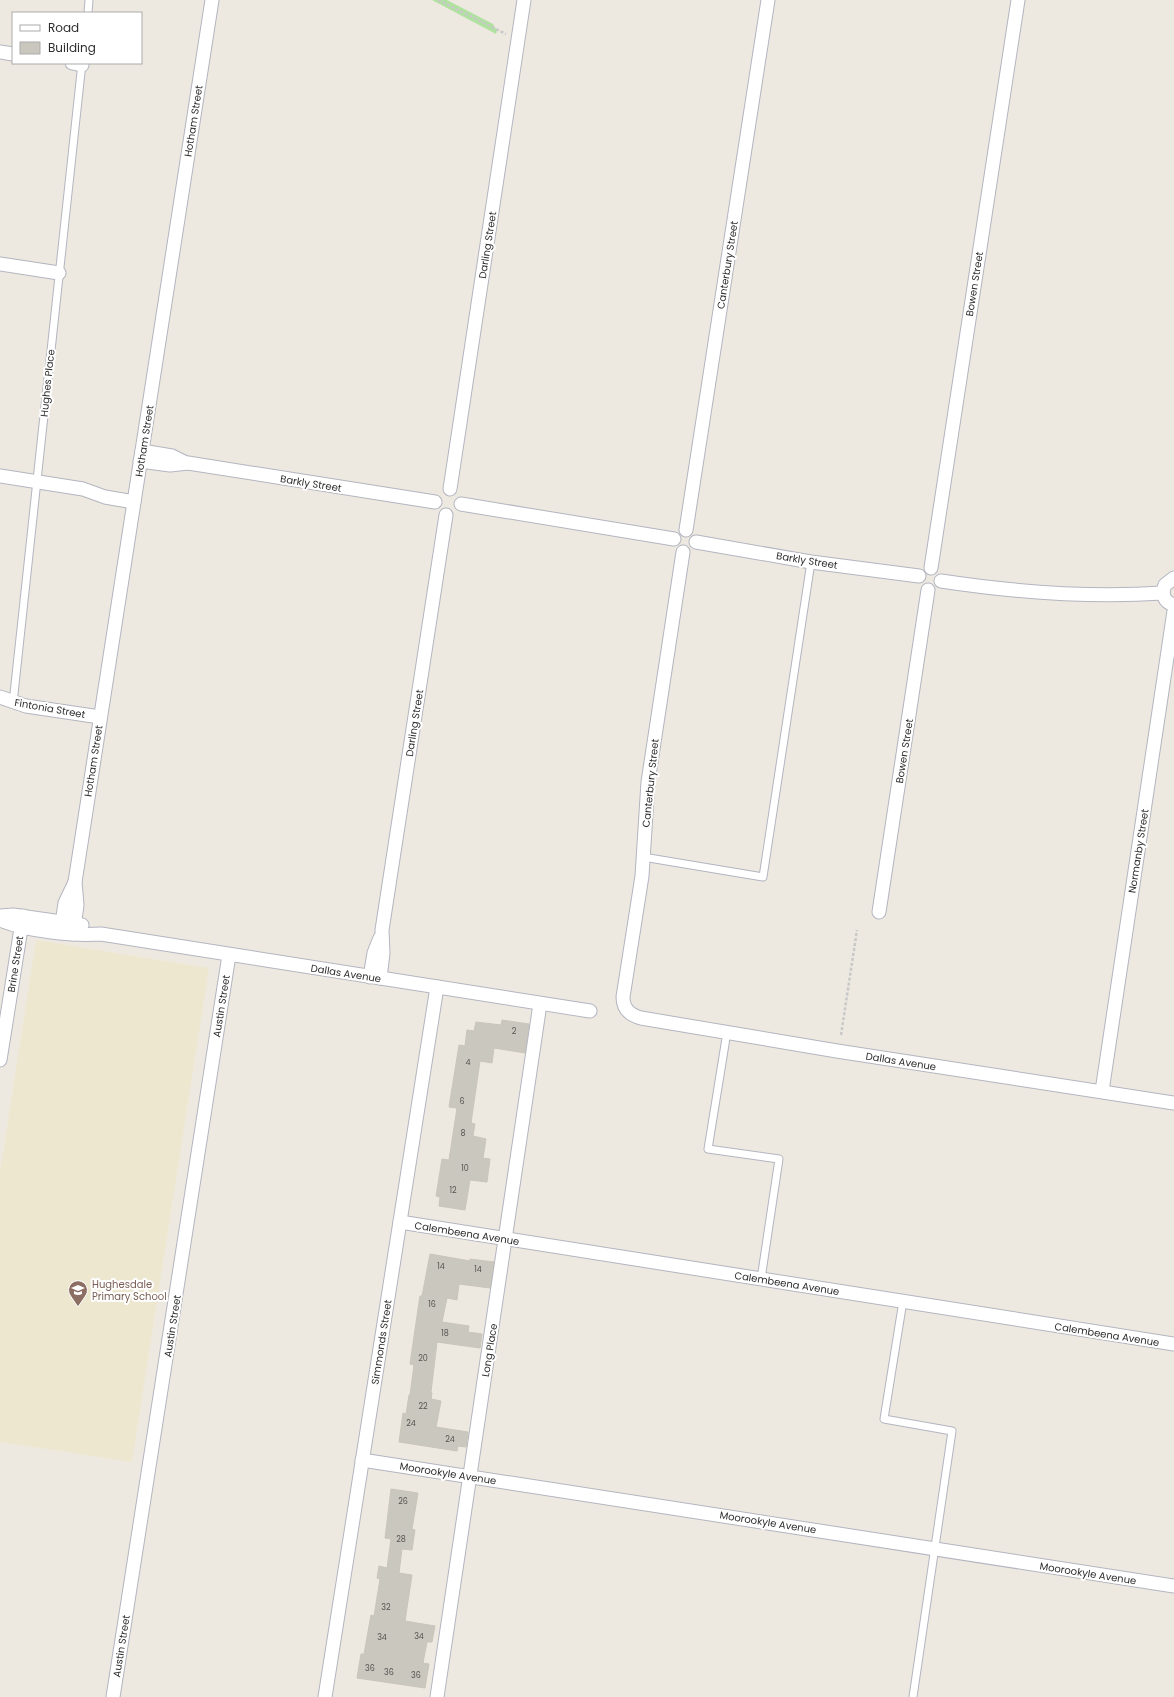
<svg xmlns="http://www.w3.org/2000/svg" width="1174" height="1697" viewBox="0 0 1174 1697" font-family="Poppins,sans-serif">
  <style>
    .education { fill: #eee7d0 }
    .green { fill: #b0e29f }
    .building { fill: #cac7be; stroke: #cac5b9 }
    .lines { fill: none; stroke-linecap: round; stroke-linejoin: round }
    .lane-casing { stroke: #b3b5c0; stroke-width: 9 }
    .street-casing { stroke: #b3b5c0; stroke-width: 15 }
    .path { stroke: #c8c8c8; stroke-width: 2.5; stroke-dasharray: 3 2; stroke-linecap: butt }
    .lane { stroke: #fff; stroke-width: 7 }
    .street { stroke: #fff; stroke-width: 13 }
    .labels { text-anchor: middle; stroke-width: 4; stroke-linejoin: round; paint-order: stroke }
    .number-label { font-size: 8px; fill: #545451 }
    .street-label { font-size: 10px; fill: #2d2d2d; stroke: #fff }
    .education-label { font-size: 10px; fill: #785e54; stroke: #fff; text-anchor: start }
  </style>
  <rect width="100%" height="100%" fill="#eee9e0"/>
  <path class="education" d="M36,940L209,968L132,1462L0,1442V1172Z"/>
  <path class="green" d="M432,0H447L493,24L497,31L496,34Z"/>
  <g class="building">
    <path d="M502,1020L529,1024L525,1053L494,1048L492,1063L480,1061L471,1123L475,1124L473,1136L486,1139L483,1158L490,1159L487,1182L470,1180L465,1210L439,1206L440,1197L436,1196L442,1159L449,1160L457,1108L449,1107L459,1045L465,1046L467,1030L474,1031L476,1022L501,1025Z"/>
    <path d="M430,1254L470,1261V1259L494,1262L490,1288L459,1284L457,1300L447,1298L442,1322L469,1326L468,1332L482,1334L480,1348L437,1342L431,1392L432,1393L431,1399L441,1401L436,1427L468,1432L466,1447L458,1446L457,1451L399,1442L403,1413L406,1414L409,1395H410L414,1365L410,1364L418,1309L420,1296H422Z"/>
    <path d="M391,1489L418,1493L412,1529L415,1530L412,1550L402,1549L399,1573L412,1575L405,1621L435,1626L432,1642H427L423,1663L429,1664L425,1688L357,1678L361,1654H364L371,1615L374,1616L380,1579L377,1578L379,1566L387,1568L391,1539L385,1538Z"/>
  </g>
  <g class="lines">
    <g class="lane-casing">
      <g id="lane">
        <path d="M88,13L89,0"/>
        <path d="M13,703L82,63"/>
        <path d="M643,857L763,877L811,562"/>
        <path d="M727,1032L708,1149L779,1159L761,1279"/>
        <path d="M903,1301L884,1419L952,1431L913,1697"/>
      </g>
    </g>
    <g class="street-casing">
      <g id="street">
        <path d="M0,52L13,54"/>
        <path d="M72,63L82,65"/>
        <path d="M0,264L59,273"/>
        <path d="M142,451L172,456L186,463"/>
        <path d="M140,461L170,465L188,463L435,502"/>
        <path d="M0,476L83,489L105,497L134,502"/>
        <path d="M450,489L524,0"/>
        <path d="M461,504L674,539"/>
        <path d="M686,530L768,0"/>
        <path d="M696,542L811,562L919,576"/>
        <path d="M683,552L648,782L642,876L623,997C623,1009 630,1015 641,1018L837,1051L1174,1103"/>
        <path d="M931,568L1018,0"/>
        <path d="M1174,578L1165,585C1161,594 1164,602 1174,605"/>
        <path d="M941,581C1014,592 1088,598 1163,593"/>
        <path d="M0,697L26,706L100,717"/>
        <path d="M879,912L928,590"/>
        <path d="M0,916L13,915L82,925"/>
        <path d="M0,920C26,931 73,936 101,934L590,1011"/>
        <path d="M61,930L65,903L75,882"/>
        <path d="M73,934L77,905L75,882L212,0"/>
        <path d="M370,977L374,953L380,938"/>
        <path d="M380,978L383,953L382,930L446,515"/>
        <path d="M0,1060L23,916"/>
        <path d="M1102,1091L1174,611"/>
        <path d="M400,1222L1174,1344"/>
        <path d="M362,1460L1174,1586"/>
        <path d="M113,1697L229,955"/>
        <path d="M325,1697L437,987"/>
        <path d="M437,1697L540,1004"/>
      </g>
    </g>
    <g class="path">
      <path d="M438,0L506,34"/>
      <path d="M841,1035L857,930"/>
    </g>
    <use href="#lane" class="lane"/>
    <use href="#street" class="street"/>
  </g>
  <defs>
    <g id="school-pin" transform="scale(1)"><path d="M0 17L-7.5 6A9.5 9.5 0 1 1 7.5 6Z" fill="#8d6e63" stroke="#fff"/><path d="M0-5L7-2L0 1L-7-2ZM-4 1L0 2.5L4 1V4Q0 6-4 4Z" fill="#fff"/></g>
  </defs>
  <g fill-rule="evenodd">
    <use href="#school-pin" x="78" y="1290"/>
  </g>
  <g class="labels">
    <g class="number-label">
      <text x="514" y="1034">2</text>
      <text x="468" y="1065">4</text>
      <text x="462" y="1104">6</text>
      <text x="463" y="1136">8</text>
      <text x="465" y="1171">10</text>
      <text x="453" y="1193">12</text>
      <text x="441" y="1269">14</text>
      <text x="478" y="1272">14</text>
      <text x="432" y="1307">16</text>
      <text x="445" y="1336">18</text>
      <text x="423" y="1361">20</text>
      <text x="423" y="1409">22</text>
      <text x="411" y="1426">24</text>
      <text x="450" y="1442">24</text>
      <text x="403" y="1504">26</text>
      <text x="401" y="1542">28</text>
      <text x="386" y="1610">32</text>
      <text x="419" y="1639">34</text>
      <text x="382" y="1640">34</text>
      <text x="370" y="1671">36</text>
      <text x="389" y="1675">36</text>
      <text x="416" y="1678">36</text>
    </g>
    <g class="street-label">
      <text transform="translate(193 121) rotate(-81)" y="4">Hotham Street</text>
      <text transform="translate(487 245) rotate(-81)" y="4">Darling Street</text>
      <text transform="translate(727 265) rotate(-81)" y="4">Canterbury Street</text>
      <text transform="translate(974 284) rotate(-81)" y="4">Bowen Street</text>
      <text transform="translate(47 383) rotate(-84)" y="4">Hughes Place</text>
      <text transform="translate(144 441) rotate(-81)" y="4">Hotham Street</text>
      <text transform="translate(311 483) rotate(9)" y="4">Barkly Street</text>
      <text transform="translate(807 560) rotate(9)" y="4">Barkly Street</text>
      <text transform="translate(50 708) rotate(10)" y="4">Fintonia Street</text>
      <text transform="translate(414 723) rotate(-81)" y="4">Darling Street</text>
      <text transform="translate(904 751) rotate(-81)" y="4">Bowen Street</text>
      <text transform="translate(93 761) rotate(-81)" y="4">Hotham Street</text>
      <text transform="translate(650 783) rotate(-84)" y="4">Canterbury Street</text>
      <text transform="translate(1138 851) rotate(-81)" y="4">Normanby Street</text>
      <text transform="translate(15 964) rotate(-81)" y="4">Brine Street</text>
      <text transform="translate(346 973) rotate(9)" y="4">Dallas Avenue</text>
      <text transform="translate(221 1006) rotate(-81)" y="4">Austin Street</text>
      <text transform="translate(901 1061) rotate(9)" y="4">Dallas Avenue</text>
      <text transform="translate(467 1233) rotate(9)" y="4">Calembeena Avenue</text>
      <text transform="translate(787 1283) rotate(9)" y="4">Calembeena Avenue</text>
      <text transform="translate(172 1326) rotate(-81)" y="4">Austin Street</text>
      <text transform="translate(1107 1334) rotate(9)" y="4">Calembeena Avenue</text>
      <text transform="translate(381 1342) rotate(-81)" y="4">Simmonds Street</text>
      <text transform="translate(489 1350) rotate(-81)" y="4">Long Place</text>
      <text transform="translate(448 1473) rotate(9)" y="4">Moorookyle Avenue</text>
      <text transform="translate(768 1522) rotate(9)" y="4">Moorookyle Avenue</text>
      <text transform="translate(1088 1573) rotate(9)" y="4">Moorookyle Avenue</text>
      <text transform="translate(121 1646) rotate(-81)" y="4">Austin Street</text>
    </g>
    <g class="education-label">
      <text x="92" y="1288">Hughesdale<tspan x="92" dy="12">Primary School</tspan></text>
    </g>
  </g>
  <rect x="12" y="12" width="130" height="52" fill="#ffffff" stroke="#ababab"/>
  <rect x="20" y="25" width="20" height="6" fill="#ffffff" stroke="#ababab"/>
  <text x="48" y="32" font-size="12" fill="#2d2d2d">Road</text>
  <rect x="20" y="42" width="20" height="12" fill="#cac7be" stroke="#ababab"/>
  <text x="48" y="52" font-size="12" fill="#2d2d2d">Building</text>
</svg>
